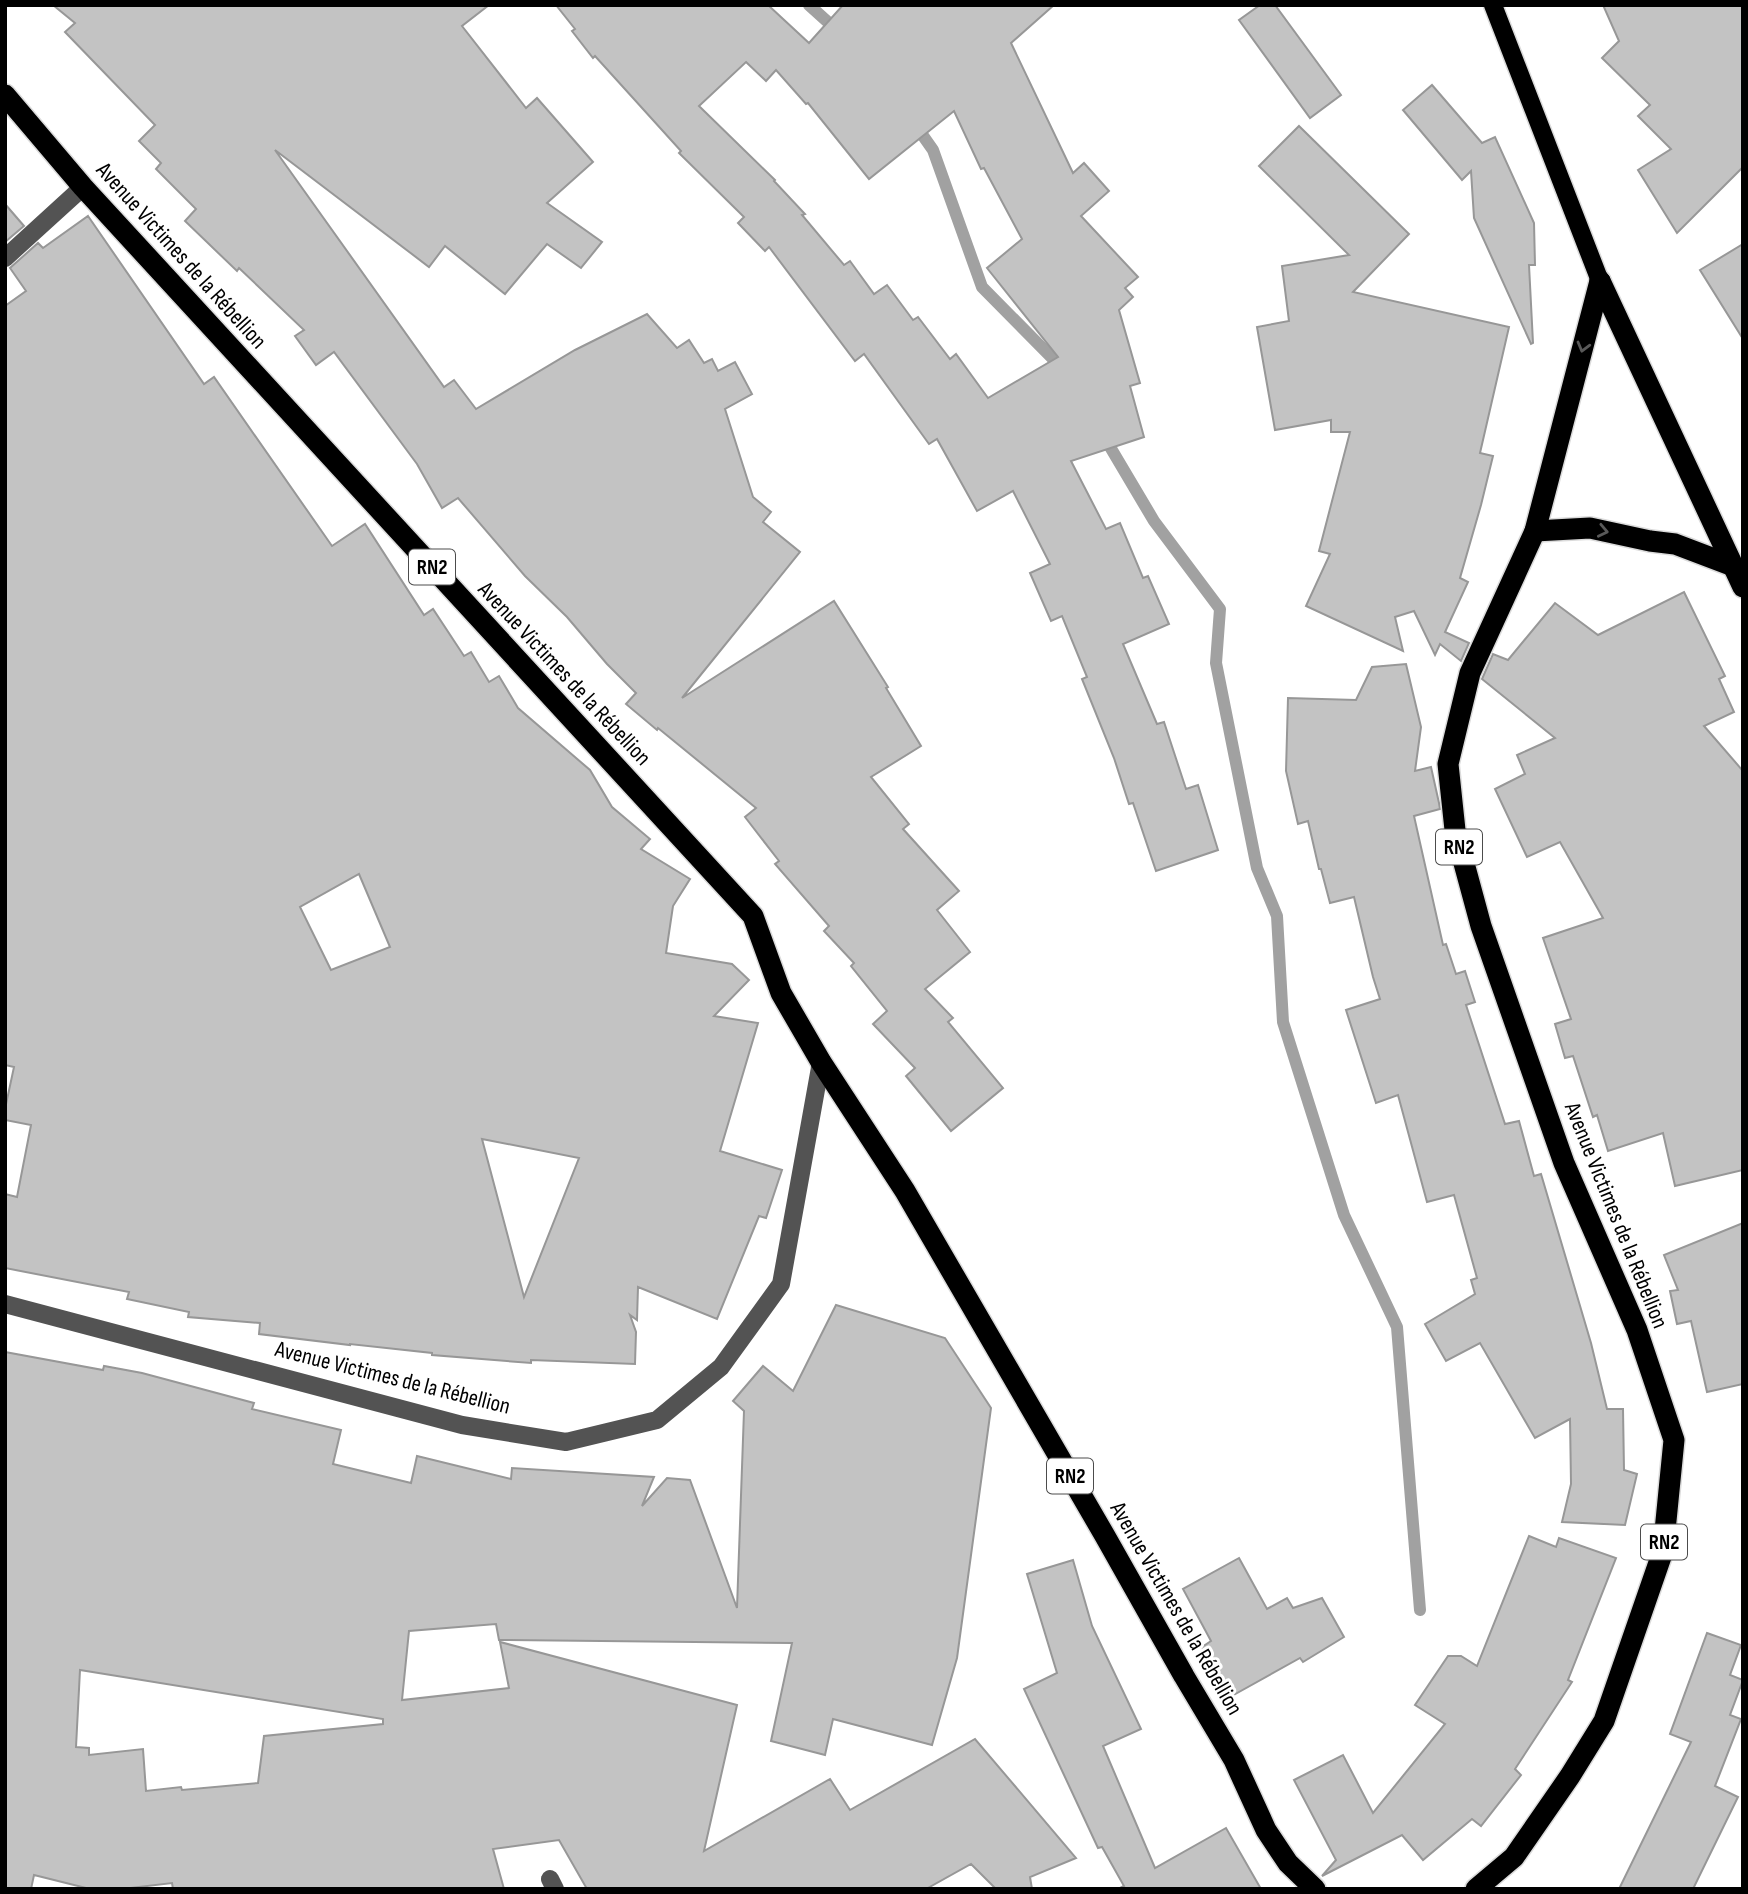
<svg xmlns="http://www.w3.org/2000/svg" width="1748" height="1894" viewBox="0 0 1748 1894" font-family="'Sofia Sans Condensed',sans-serif">
  <style>
    .lines { fill: none; stroke-linecap: round; stroke-linejoin: round }
    .stream { stroke: #a1a1a1; stroke-width: 12 }
    .building { fill: #c3c3c3; stroke: #979797; stroke-width: 2; fill-rule: evenodd }
    .major-casing { stroke: #dbdbdb; stroke-width: 21 }
    .highway-casing { stroke: #dbdbdb; stroke-width: 24 }
    .minor { stroke: #535353; stroke-width: 18 }
    .major { stroke: #000; stroke-width: 18 }
    .highway { stroke: #000; stroke-width: 21 }
    .oneway { stroke: #595959 }
    .labels { text-anchor: middle; stroke-width: 6; stroke-linejoin: round; paint-order: stroke }
    .shield { fill: #fff; stroke: #4c4c4c; stroke-width: 2 }
    .shield-label { font-size: 21px; font-weight: bold; fill: #000 }
    .street-label { font-size: 23px; fill: #000; stroke: #fff }
  </style>
  <rect width="100%" height="100%" fill="#fff"/>
  <g class="lines">
    <g class="stream">
      <path d="M809,5L840,33"/>
      <path d="M914,123L933,150L982,287L1065,371"/>
      <path d="M1103,435L1154,521L1220,609L1216,663L1257,868L1277,916L1283,1022L1344,1215L1397,1327L1420,1610"/>
    </g>
  </g>
  <g class="building">
    <path d="M53,5H489L462,26L526,108L537,98L593,162L547,203L602,242L581,268L547,244L505,294L445,246L429,267L275,150L444,387L454,380L476,409L575,350L647,314L677,348L689,340L704,363L712,359L718,371L735,362L752,394L725,409L753,497L771,512L763,522L800,552L682,698L834,601L888,687L886,688L921,746L871,777L909,824L903,829L959,891L937,910L970,952L925,989L953,1018L948,1022L1003,1088L951,1131L906,1076L915,1068L873,1024L887,1011L851,966L854,963L824,931L829,926L775,864L779,861L745,817L756,808L658,728L657,730L626,704L636,693L607,664L567,617L525,576L458,498L442,508L417,464L334,352L316,365L295,336L304,330L239,268L237,271L185,221L196,209L156,169L161,163L139,141L155,125L65,32L75,23Z"/>
    <path d="M556,5H768L809,43L843,5H1054L1011,43L1073,173L1084,163L1109,191L1081,216L1138,277L1125,288L1133,297L1119,310L1140,383L1130,386L1144,437L1071,461L1106,529L1120,523L1143,578L1148,576L1169,624L1123,644L1157,724L1164,722L1186,789L1198,785L1218,850L1156,871L1133,803L1129,804L1114,758L1082,679L1087,677L1062,616L1051,621L1030,573L1050,564L1013,491L977,511L937,439L929,444L864,354L855,361L769,247L765,251L738,223L744,217L679,153L681,151L595,56L593,58L572,31L575,29ZM746,62L766,81L776,70L806,104L808,103L869,179L954,111L981,169L984,168L1022,239L987,268L1058,357L988,398L956,354L950,359L918,317L913,320L887,285L874,294L850,261L844,265L802,215L805,214L774,181L775,180L699,106Z"/>
    <path d="M1260,5H1275L1341,95L1310,118L1239,20Z"/>
    <path d="M1603,5H1743V167L1677,233L1638,170L1671,149L1638,116L1650,105L1602,58L1619,41Z"/>
    <path d="M1432,85L1482,143L1495,137L1534,223L1535,265H1529L1533,343L1531,344L1474,218L1471,171L1462,180L1403,110Z"/>
    <path d="M1299,126L1409,234L1353,292L1509,327L1480,453L1493,456L1481,505L1460,578L1468,582L1445,632L1469,643L1461,661L1440,644L1435,655L1414,611L1395,617L1403,651L1306,606L1330,554L1319,551L1350,432H1331V420L1275,430L1257,327L1289,321L1282,266L1349,255L1259,166Z"/>
    <path d="M5,204L24,226L5,242Z"/>
    <path d="M88,216L204,384L214,377L332,546L365,524L424,615L433,609L464,656L471,652L489,682L499,676L518,708L590,770L612,807L650,839L641,849L690,879L673,906L666,953L732,964L749,980L714,1016L758,1023L720,1151L782,1170L766,1218L759,1216L717,1319L638,1287L637,1320L630,1315L636,1332L635,1364L531,1360V1363L432,1355V1353L350,1344V1345L259,1334L260,1323L188,1317L189,1312L127,1299L129,1292L5,1268V1194L17,1197L31,1125L5,1120V1109L14,1067L5,1065V306L26,291L10,268L38,243L43,248ZM359,874L390,947L331,970L300,907ZM482,1139L579,1158L524,1297Z"/>
    <path d="M1743,244V339L1700,270Z"/>
    <path d="M1684,592L1725,676L1719,679L1734,712L1704,726L1743,771V1170L1675,1186L1663,1133L1608,1151L1597,1115L1593,1117L1573,1056L1565,1058L1555,1024L1571,1019L1543,938L1603,918L1560,842L1527,857L1495,789L1525,774L1517,755L1555,738L1482,679L1493,654L1508,660L1555,603L1598,635Z"/>
    <path d="M1406,664L1421,727L1415,771L1431,767L1439,803L1440,809L1414,816L1443,945L1446,944L1456,974L1465,971L1475,1002L1466,1005L1505,1124L1519,1121L1534,1176L1541,1174L1591,1343L1607,1409H1623L1624,1470L1637,1474L1625,1525L1562,1522L1571,1484L1570,1419L1535,1438L1480,1343L1446,1361L1425,1324L1475,1294L1471,1280L1477,1278L1454,1195L1427,1202L1398,1095L1376,1103L1346,1010L1380,999L1373,977L1354,897L1330,903L1321,869H1319L1308,821L1298,824L1286,771L1288,698L1356,700L1372,667Z"/>
    <path d="M1743,1223V1384L1707,1392L1691,1321L1677,1324L1670,1291L1678,1290L1664,1255Z"/>
    <path d="M836,1305L945,1338L991,1408L957,1658L932,1745L833,1719L825,1755L771,1741L792,1643L499,1640L496,1624L409,1631L402,1700L509,1688L500,1642L737,1705L704,1851L830,1779L850,1810L975,1739L1076,1858L1030,1877L1032,1889H996L971,1864L926,1889H587L559,1840L493,1849L504,1889H173L172,1883L122,1889H90L34,1875L31,1889H5V1352L103,1370L104,1366L142,1373L254,1403L252,1409L341,1430L333,1464L411,1483L417,1456L511,1479L512,1468L654,1477L642,1506L667,1478L690,1480L737,1608L744,1411L733,1401L763,1366L793,1391ZM80,1670L383,1719V1724L264,1736L258,1783L182,1790L181,1787L146,1791L143,1749L89,1755V1748L76,1747Z"/>
    <path d="M1529,1536L1556,1547L1559,1538L1616,1558L1568,1680L1572,1682L1515,1769L1521,1775L1481,1826L1472,1819L1423,1860L1402,1835L1322,1876L1336,1860L1294,1780L1343,1755L1373,1813L1445,1724L1415,1705L1448,1656H1461L1477,1666Z"/>
    <path d="M1239,1558L1267,1609L1287,1598L1293,1608L1322,1598L1344,1637L1303,1662L1300,1658L1230,1697L1202,1647L1211,1641L1183,1589Z"/>
    <path d="M1073,1560L1092,1626L1141,1729L1103,1746L1155,1868L1226,1828L1261,1889H1118L1124,1886L1102,1847L1098,1848L1024,1689L1057,1673L1027,1574Z"/>
    <path d="M1707,1633L1741,1645L1730,1675L1743,1680L1730,1715L1741,1719L1715,1786L1738,1797L1693,1889H1619L1691,1742L1670,1734Z"/>
  </g>
  <g class="lines">
    <g class="major-casing">
      <path id="major" d="M1493,5L1600,281"/>
    </g>
    <g class="highway-casing">
      <g id="highway">
        <path d="M5,95L83,187L753,916L781,993L821,1062L905,1191L1105,1536L1184,1676L1234,1760L1266,1830L1288,1863L1315,1889"/>
        <path d="M1600,281L1743,587"/>
        <path d="M1535,531L1590,528L1650,541L1675,544L1733,566"/>
        <path d="M1476,1889L1514,1857L1570,1776L1604,1721L1663,1551L1674,1440L1637,1330L1564,1163L1481,926L1455,830L1448,764L1470,673L1535,531L1600,281"/>
      </g>
    </g>
    <g class="minor">
      <path d="M5,258L83,187"/>
      <path d="M5,1304L462,1425L566,1442L657,1420L721,1367L781,1284L821,1062"/>
      <path d="M550,1879L555,1889"/>
    </g>
    <use href="#major" class="major"/>
    <use href="#highway" class="highway"/>
  </g>
  <defs><path id="oneway-chevron" d="M-2-3.5L2.5 0L-2 3.5" fill="none" stroke-width="1.6" stroke-linecap="round" stroke-linejoin="round" transform="scale(1.75)"/></defs>
  <g class="oneway">
    <use href="#oneway-chevron" transform="translate(1583 347) rotate(105)"/>
    <use href="#oneway-chevron" transform="translate(1603 531) rotate(12)"/>
  </g>
  <g class="labels">
    <g class="shield">
      <rect x="409" y="549.5" width="46" height="35" rx="5"/>
      <rect x="1436" y="829.5" width="46" height="35" rx="5"/>
      <rect x="1047" y="1458.5" width="46" height="35" rx="5"/>
      <rect x="1641" y="1524.5" width="46" height="35" rx="5"/>
    </g>
    <g class="shield-label">
      <text x="432" y="574">RN2</text>
      <text x="1459" y="854">RN2</text>
      <text x="1070" y="1483">RN2</text>
      <text x="1664" y="1549">RN2</text>
    </g>
    <g class="street-label">
      <text transform="translate(182 255) rotate(48)" y="8">Avenue Victimes de la Rébellion</text>
      <text transform="translate(565 673) rotate(47)" y="8">Avenue Victimes de la Rébellion</text>
      <text transform="translate(1617 1215) rotate(68)" y="8">Avenue Victimes de la Rébellion</text>
      <text transform="translate(393 1377) rotate(14)" y="8">Avenue Victimes de la Rébellion</text>
      <text transform="translate(1177 1608) rotate(60)" y="8">Avenue Victimes de la Rébellion</text>
    </g>
  </g>
  <rect width="1748" height="1894" fill="none" stroke="#000000" stroke-width="14"/>
</svg>
